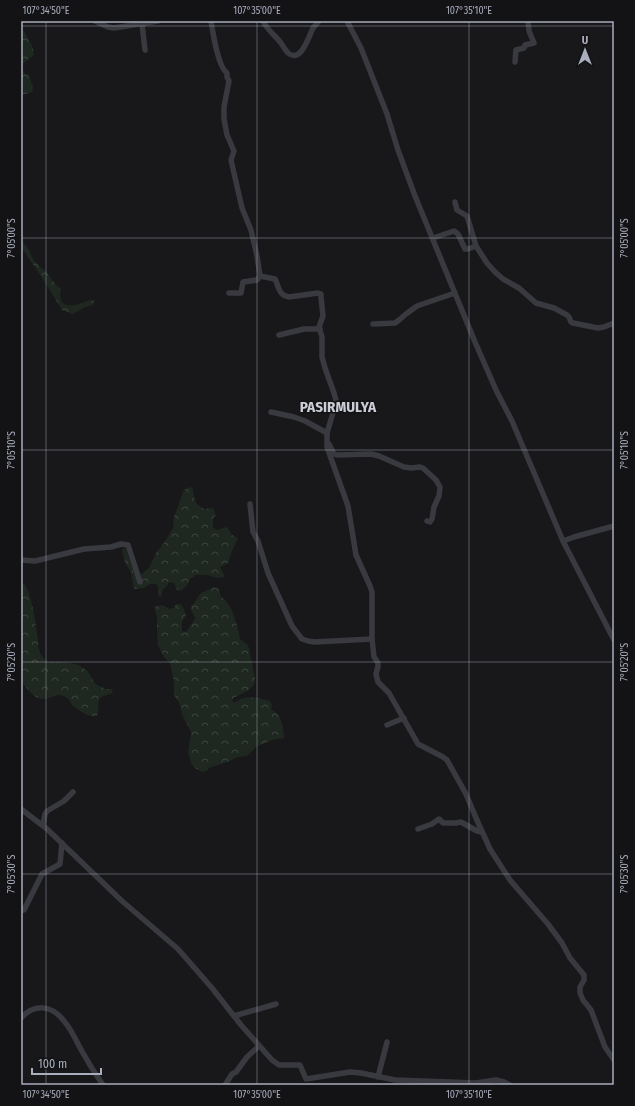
<svg xmlns="http://www.w3.org/2000/svg" width="635" height="1106" viewBox="0 0 635 1106" font-family="'Fira Sans Condensed',sans-serif">
  <style>
    .forest { fill: url(#forest-crowns) }
    .lines { fill: none; stroke-linecap: round; stroke-linejoin: round }
    .minor { stroke: #393940; stroke-width: 5.5 }
    .ticks { fill: none; stroke: #a9adbc; stroke-width: 1; stroke-opacity: 0.45 }
    .labels { text-anchor: middle; stroke-width: 3; stroke-linejoin: round; paint-order: stroke }
    .quarter-label { font-size: 15px; font-weight: bold; fill: #cbcdd7; stroke: #131316 }
    .neatline { fill: none; stroke: #a9adbc; stroke-width: 1.5 }
    .ticks-label { font-size: 10px; text-anchor: middle; fill: #a9adbc }
  </style>
  <defs>
    <pattern id="forest-crowns" width="20" height="18" patternUnits="userSpaceOnUse"><rect width="20" height="18" fill="#1e2720"/><path d="M2 6a3 3 0 1 1 6 0M12 15a3 3 0 1 1 6 0" fill="none" stroke="#3c443e"/></pattern>
  </defs>
  <rect width="100%" height="100%" fill="#18181b"/>
  <g class="forest">
    <path d="M21,26L32,45L34,55C27,61 19,62 25,74L29,75L33,88L32,92L26,94H21Z"/>
    <path d="M21,238L24,243L29,250L34,261L46,272L57,286L61,288C58,303 64,308 79,304C86,302 89,299 95,301L93,305L85,307L73,314L62,310L41,276L24,251L21,249Z"/>
    <path d="M190,487L193,489C194,500 195,504 204,509L213,508L216,516L213,517V528L217,530L227,527L232,535L238,538L232,551L228,563L220,567L225,577L218,578L207,575H196L190,579L187,585L181,591L177,590L174,583L169,582L166,587L163,589L161,596L159,597L158,595V587L156,584H150L144,588L134,589L131,572L125,563L122,550L123,548L127,550L128,556L136,576L138,577L149,568L156,553L164,543L173,528L174,517L184,490Z"/>
    <path d="M24,584C32,591 36,628 38,639C38,643 38,648 40,652C41,656 45,659 48,662C62,662 77,661 87,671C91,675 93,682 97,685C100,687 103,687 105,689H112L113,691L111,694C91,698 102,703 97,716C90,718 77,710 72,705C70,702 69,699 66,697C54,691 52,700 42,699C33,698 25,686 21,680V585Z"/>
    <path d="M214,587L219,589L221,597C232,602 238,627 240,639L247,644L249,648L255,679C255,690 241,694 233,698L232,702C238,703 239,699 244,698C252,696 262,699 270,701L272,705L271,709C274,711 277,713 279,716C281,719 285,735 284,738L272,740L256,747L247,756L238,757L230,761L209,768L207,771L202,772L195,768L192,765L188,753L191,732L187,724L183,717L179,703L174,695V682L170,663L164,657L158,645L157,630V617L154,607L162,605L170,609L174,608L176,604H180L183,607L186,615L182,622V631L186,632L193,622L195,618L191,610V606L194,603L201,593Z"/>
  </g>
  <g class="lines">
    <g class="minor">
      <path d="M95,21L108,27L114,28L158,21"/>
      <path d="M211,21C213,33 218,67 227,73V77L229,81L224,107V119L227,135L234,151L231,160L242,208L251,230L257,256L260,276L275,279C279,287 278,295 289,297L318,293L321,294V297L323,316L319,327L322,337V357L325,368L334,393L336,400L335,406L327,433V447L348,506L356,555L370,586L372,592V639L374,657L378,663V666L376,674L378,682L389,693L418,744L443,757L447,760L466,794L476,818L490,849L510,880L548,924L562,943L570,958L584,975V980L580,987V993L583,1000L591,1010L605,1047L614,1060"/>
      <path d="M263,21C267,30 275,35 281,43C283,46 285,50 288,53C301,64 309,36 313,28C315,26 317,23 319,21"/>
      <path d="M347,21L361,48L387,114L398,150L415,196L475,342L496,390L512,421L563,541L614,640"/>
      <path d="M142,24L145,50"/>
      <path d="M515,62L516,50L524,48L525,45L534,43L529,31L528,21"/>
      <path d="M455,202L457,210L467,216L476,246L487,263L495,272L503,279L519,288L536,303L554,308L567,315L569,317L571,322L573,323L598,328L604,327L614,323"/>
      <path d="M433,238L454,231L458,234L465,249H468L476,246"/>
      <path d="M229,293H241L243,282L257,280L260,276"/>
      <path d="M373,324L395,323L399,320L406,314L417,306L455,293"/>
      <path d="M279,335L304,329H320"/>
      <path d="M271,412L294,417L305,421L327,433"/>
      <path d="M329,444L334,454L337,455L371,454L379,456L404,467L411,468L420,467L423,468L436,480L440,487L439,496L434,507L432,519L430,522L427,521"/>
      <path d="M250,504L253,532L258,541L268,573L292,626L302,639L308,641L314,642L372,639"/>
      <path d="M563,541L574,537L614,526"/>
      <path d="M21,560L35,561L84,549L111,547L121,544L128,545L140,582"/>
      <path d="M387,725L404,718"/>
      <path d="M21,809L47,829L122,901L178,949L212,988L241,1025L272,1060L279,1065H300L306,1079L350,1072L361,1073L395,1080L476,1083L496,1080L504,1082L510,1085"/>
      <path d="M43,825L45,814L47,811L64,801L73,792"/>
      <path d="M418,829L432,824L439,819L443,823H456L461,822L477,831L482,832"/>
      <path d="M21,911L24,910L42,874L60,864L62,843"/>
      <path d="M234,1016L276,1004"/>
      <path d="M21,1018C35,1003 52,1005 64,1021C72,1030 77,1043 83,1053C89,1064 96,1075 103,1085"/>
      <path d="M378,1077L387,1042"/>
      <path d="M225,1085L232,1074L236,1072L247,1057L259,1046"/>
    </g>
  </g>
  <path class="ticks" d="M46,21V1085M257,21V1085M469,21V1085M21,26H614M21,238H614M21,450H614M21,662H614M21,874H614"/>
  <g class="labels">
    <g class="quarter-label">
      <text x="338" y="412">PASIRMULYA</text>
    </g>
  </g>
  <rect width="635" height="1106" fill="none" stroke="#131316" stroke-width="44"/>
  <g transform="translate(585 50)" stroke="#131316" stroke-width="3" paint-order="stroke">
  <path d="M0-3L7 15L0 10L-7 15Z" fill="#a9adbc"/>
  <text y="-6" font-size="11" font-weight="bold" text-anchor="middle" fill="#a9adbc">U</text>
  </g>
  <path d="M32 1068v6h69v-6" fill="none" stroke="#a9adbc" stroke-width="2"/>
  <text x="38" y="1068" font-size="12" fill="#a9adbc" stroke="#131316" stroke-width="3" paint-order="stroke">100 m</text>
  <rect x="22" y="22" width="591" height="1062" class="neatline"/>
  <g class="ticks-label">
    <text x="46" y="14">107°34'50"E</text>
    <text x="257" y="14">107°35'00"E</text>
    <text x="469" y="14">107°35'10"E</text>
    <text transform="translate(11 238) rotate(-90)" y="4">7°05'00"S</text>
    <text transform="translate(624 238) rotate(-90)" y="4">7°05'00"S</text>
    <text transform="translate(11 450) rotate(-90)" y="4">7°05'10"S</text>
    <text transform="translate(624 450) rotate(-90)" y="4">7°05'10"S</text>
    <text transform="translate(11 662) rotate(-90)" y="4">7°05'20"S</text>
    <text transform="translate(624 662) rotate(-90)" y="4">7°05'20"S</text>
    <text transform="translate(11 874) rotate(-90)" y="4">7°05'30"S</text>
    <text transform="translate(624 874) rotate(-90)" y="4">7°05'30"S</text>
    <text x="46" y="1098">107°34'50"E</text>
    <text x="257" y="1098">107°35'00"E</text>
    <text x="469" y="1098">107°35'10"E</text>
  </g>
</svg>
